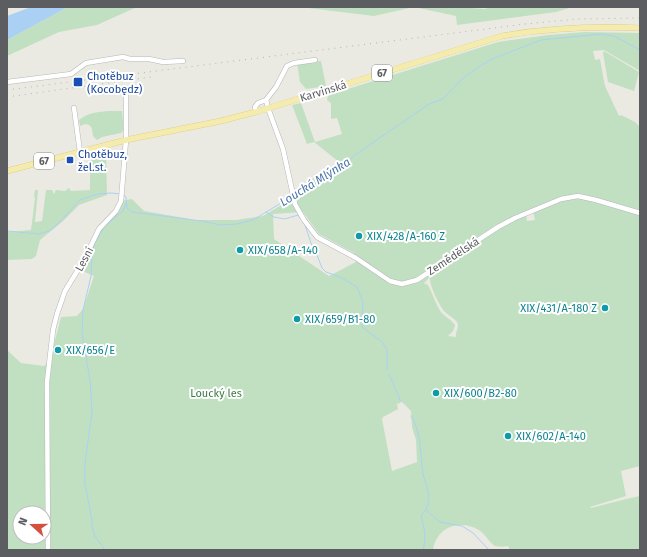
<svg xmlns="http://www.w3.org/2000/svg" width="647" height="557" viewBox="0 0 647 557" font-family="'Fira Sans',sans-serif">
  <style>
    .green { fill: #c1e0c2; fill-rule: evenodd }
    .water { fill: #aad1f4 }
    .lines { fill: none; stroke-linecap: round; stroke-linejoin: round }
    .stream { stroke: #aad1f4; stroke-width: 1 }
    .minor-casing { stroke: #b5b7bb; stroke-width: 5.5 }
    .major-casing { stroke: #dfc168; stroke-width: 6 }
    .minor { stroke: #fff; stroke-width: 4.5 }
    .major { stroke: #f4ebae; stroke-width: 5.5 }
    .rail { stroke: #b2b3b3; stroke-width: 1; stroke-dasharray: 1 5; stroke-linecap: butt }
    .transit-dot { fill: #1a4fb4; stroke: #fff; stroke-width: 1.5 }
    .culture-dot { fill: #0f9aa8; stroke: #fff; stroke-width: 1.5 }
    .labels { text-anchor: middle; stroke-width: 4; stroke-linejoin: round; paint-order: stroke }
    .shield { fill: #fff; stroke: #8c8e90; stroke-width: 1 }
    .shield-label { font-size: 10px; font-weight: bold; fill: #5b5d61 }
    .transit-label { font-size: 11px; fill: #164399; stroke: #fff; text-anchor: start }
    .street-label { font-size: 11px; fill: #5b5d61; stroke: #fff }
    .culture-label { font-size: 11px; fill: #0d838f; stroke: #fff; text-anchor: start }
    .park-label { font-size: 11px; fill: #3e7c43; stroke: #fff }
    .water-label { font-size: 12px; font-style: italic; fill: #4e78ab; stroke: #fff }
  </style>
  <rect width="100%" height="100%" fill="#ebeae2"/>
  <g class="green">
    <path d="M68,7H137L97,25L59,32L7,56V40Z"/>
    <path d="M300,7H457L485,9L490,7H573L556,12L457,25L456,16L414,7L374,16Z"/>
    <path d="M585,32L640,33V71L604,50L593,51L595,60L600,59L605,86L619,116L621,115L635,122L640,127V210L593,197L576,195L562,197L514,217L489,230L428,269L431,273L475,242L526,214L527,221L535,220L533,211C546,206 559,199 572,198C595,197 619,206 640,214V466L621,471L626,496L590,507L591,508L626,499L640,496V550H510L508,546C504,547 499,547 495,546C489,542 485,534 479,530C460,519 437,526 433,550H7V350L21,363L44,366L50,360L61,317L77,316L83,309L94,276L80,270C85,258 94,235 102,225C109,216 117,211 121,201L132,199L144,211L196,220H236L263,216L300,194L297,189L339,162L314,142L307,144L292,105L301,103L315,142L342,134L337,118L331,119V103L327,100L328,96L335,93L498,42L548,35ZM303,212L319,234L354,253L356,262L329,276L274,239L273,214ZM430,277C429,285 439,305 445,312C448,315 454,318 457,322C460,327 455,332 456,337L448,336L453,331L455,325C451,319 445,317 441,312C435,303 433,294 428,285L424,283ZM401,401L411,411L412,427L416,440L417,462L392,471L382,419L384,416H385L398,409L397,403L399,404ZM20,513H44V537H20Z"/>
    <path d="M604,51L639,72L634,91L608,82L603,53Z"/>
    <path d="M321,61L326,86L306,89L300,82L297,63Z"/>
    <path d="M122,111L124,130L121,133L102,137L97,140L93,136C92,130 93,125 85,124L80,126L79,120C91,110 108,111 122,111Z"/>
    <path d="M106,149L107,195L79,205L63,221L40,240L36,256L32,259L7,260V232L31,230L35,198L34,196L35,190H38L35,222L42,221L46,190H52L54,194L56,190L65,191L69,188L71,191L90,190V152Z"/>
  </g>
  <path class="water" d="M31,7H68L7,40V16Z"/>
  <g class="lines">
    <g class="stream">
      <path d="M124,195L126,197L127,208L132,212L201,221L221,225L237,224L253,220L291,197"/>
      <path d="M294,196L334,173L355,155L429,104L443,99L462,79L474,70L492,59L541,40L601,34L614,36L640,50"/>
      <path d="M266,212L274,217L285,219L298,215L300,218"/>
      <path d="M305,225L312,246L317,255L322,268L326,272L340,277L357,287L363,302L362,327L381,341L387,349V369"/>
      <path d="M7,231L39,234L49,231L57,225L80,200L97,194L112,193L120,194"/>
      <path d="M389,374L401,402"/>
      <path d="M411,416C422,433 420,455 423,474C425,483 430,492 428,502C428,507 425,511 421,515C424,527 427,538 423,550"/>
      <path d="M426,510L440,522L462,526L473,533L489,550"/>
      <path d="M105,550L95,536L92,527V520L85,484V463L92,412L90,380L82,333L83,310L91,276L92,254L94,245L104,227L123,211L126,203"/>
    </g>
    <g class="minor-casing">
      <g id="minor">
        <path d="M315,60L294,63L287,66L276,87L266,100L268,108L283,149L295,204L304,220L317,237L356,258L390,281L402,284L417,280L498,227L515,218L561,199L578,196L596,200L640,213"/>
        <path d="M7,82L71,74L86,63L123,57L130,59H149L163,62L183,61"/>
        <path d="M74,108L80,152"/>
        <path d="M256,112L255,107L258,103L266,100"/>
        <path d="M48,550L47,382L53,330L57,314L65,291L84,260L99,229L116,211L121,201L126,140V93"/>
      </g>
    </g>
    <g class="major-casing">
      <path id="major" d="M7,171L126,140L221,121L256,112L502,36C548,28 594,26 640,28"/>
    </g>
    <use href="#minor" class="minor"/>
    <use href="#major" class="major"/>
    <g class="rail">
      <path d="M7,90L525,24L578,19L640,18"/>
      <path d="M7,97L151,77"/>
    </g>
  </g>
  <g class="transit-dot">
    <rect x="73" y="77" width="10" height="10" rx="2"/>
    <rect x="66" y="156" width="8" height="8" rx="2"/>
  </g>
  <g class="culture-dot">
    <circle cx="359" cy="236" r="4"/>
    <circle cx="240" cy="250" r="4"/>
    <circle cx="605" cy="308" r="4"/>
    <circle cx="297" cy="319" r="4"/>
    <circle cx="58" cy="350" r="4"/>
    <circle cx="436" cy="393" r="4"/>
    <circle cx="508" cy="436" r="4"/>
  </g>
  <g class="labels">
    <g class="shield">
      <rect x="372" y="65" width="20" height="16" rx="3"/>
      <rect x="34" y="153" width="20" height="16" rx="3"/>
    </g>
    <g class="shield-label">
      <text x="382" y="77">67</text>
      <text x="44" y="165">67</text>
    </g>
    <g class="transit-label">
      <text x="87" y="80">Chotěbuz<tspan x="87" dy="13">(Kocobędz)</tspan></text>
      <text x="78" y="158">Chotěbuz,<tspan x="78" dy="13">žel.st.</tspan></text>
    </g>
    <g class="street-label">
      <text transform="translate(323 91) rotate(-17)" y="4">Karvinská</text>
      <text transform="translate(453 256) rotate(-33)" y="4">Zemědělská</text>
      <text transform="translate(84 259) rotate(-62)" y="4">Lesní</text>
    </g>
    <g class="culture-label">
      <text x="367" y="240">XIX/428/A-160 Z</text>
      <text x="248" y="254">XIX/658/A-140</text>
      <text x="597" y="312" text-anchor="end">XIX/431/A-180 Z</text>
      <text x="305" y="323">XIX/659/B1-80</text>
      <text x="66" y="354">XIX/656/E</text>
      <text x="444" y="397">XIX/600/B2-80</text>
      <text x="516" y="440">XIX/602/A-140</text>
    </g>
    <g class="park-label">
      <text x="216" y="397">Loucký les</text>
    </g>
    <g class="water-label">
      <text transform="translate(315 182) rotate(-32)" y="4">Loucká Mlýnka</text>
    </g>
  </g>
  <rect width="647" height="557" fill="none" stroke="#5b5d61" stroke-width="16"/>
  <g transform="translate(32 525) rotate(291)"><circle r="19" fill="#ffffff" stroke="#bdbec0"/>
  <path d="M0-3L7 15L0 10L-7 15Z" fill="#d25141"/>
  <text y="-6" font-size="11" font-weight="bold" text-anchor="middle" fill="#5b5d61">N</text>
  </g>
</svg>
